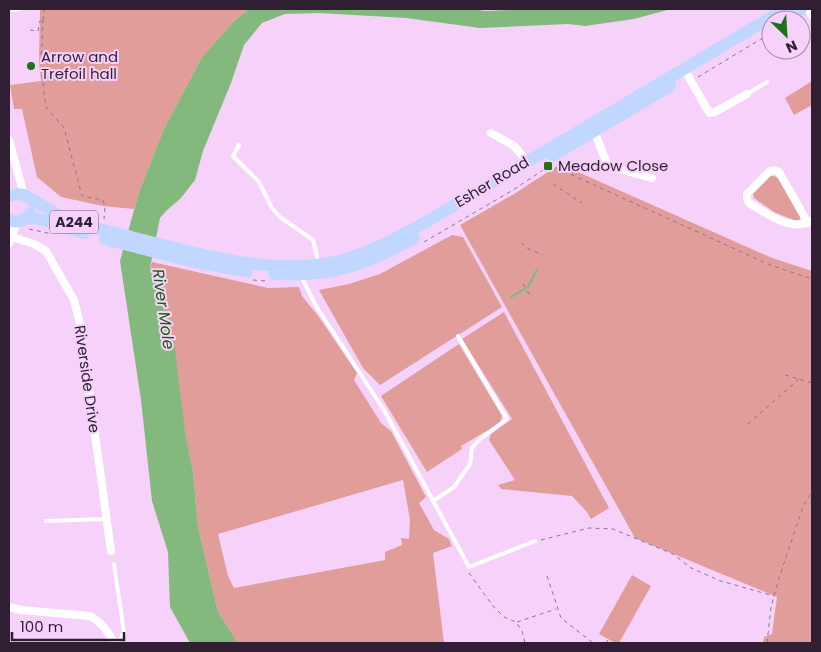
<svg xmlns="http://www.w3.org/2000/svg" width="821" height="652" viewBox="0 0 821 652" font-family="Poppins,sans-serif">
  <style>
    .green { fill: #e19d9a; fill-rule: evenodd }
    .water { fill: #84b97d }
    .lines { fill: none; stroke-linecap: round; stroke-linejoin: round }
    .stream { stroke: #84b97d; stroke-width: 2.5 }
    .path { stroke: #8e7491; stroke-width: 1; stroke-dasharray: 4 4; stroke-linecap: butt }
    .lane { stroke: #fff; stroke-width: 4 }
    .street { stroke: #fff; stroke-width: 8 }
    .primary { stroke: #c2d7ff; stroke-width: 12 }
    .poi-dot { fill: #207118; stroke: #f6d2fb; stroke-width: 2 }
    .labels { text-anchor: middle; stroke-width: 4; stroke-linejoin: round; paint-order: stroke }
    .shield { fill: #f6d2fb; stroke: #6b556e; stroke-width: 1 }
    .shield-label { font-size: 14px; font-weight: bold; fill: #301f32 }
    .poi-label { font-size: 15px; fill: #301f32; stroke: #f6d2fb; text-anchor: start }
    .street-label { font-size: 15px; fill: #301f32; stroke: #f6d2fb }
    .water-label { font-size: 16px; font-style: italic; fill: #135d0c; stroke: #f6d2fb }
  </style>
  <rect width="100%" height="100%" fill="#f6d2fb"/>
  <g class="green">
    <path d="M40,9H249L235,20L202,57L163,131L139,192L134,209L103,206L61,197L37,177L22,109H14L10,85L41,81L39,62Z"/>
    <path d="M812,81V105L794,115L785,98Z"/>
    <path d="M560,164L772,258L812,271V643H763L764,637L772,634L777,597L635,538L465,234L460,225L514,194Z"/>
    <path d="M770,176H774L778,178L801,217L799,220L796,221L774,212L754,198L753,193Z"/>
    <path d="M452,235L463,237L502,307L380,385L363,368L319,290L349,284L380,274Z"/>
    <path d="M152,262L268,288L299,287L302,296L319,317L357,373L354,380L381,423L391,431L426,497L419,503L434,530L449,539L452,546L433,553L444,643H238L218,612L198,527L193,472L150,268ZM403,480L410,520L409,539L401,538L402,545L385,552V560L234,588L228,576L218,534Z"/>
    <path d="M504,312L609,508L591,519L587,512L572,496L501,489L498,485L515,480L489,440L491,434L512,419L462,339Z"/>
    <path d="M459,344L502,416L500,423L461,446L462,449L427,472L381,396Z"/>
    <path d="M632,575L651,586L619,643H615L599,634Z"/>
  </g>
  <path class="water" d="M249,9H474L485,11L530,9H671L634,19L585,26L568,24L480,28L406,18L319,13L285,14L262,23L244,45L231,83L203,151L195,180L181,198L166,211L160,218L150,268L174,342L185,432L193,472L198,527L218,612L238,643H190L170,607L168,552L152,501L141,400L120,261L139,192L163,131L202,57L235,20Z"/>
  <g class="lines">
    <path class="stream" d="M511,297L528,287L537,270"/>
    <g class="path">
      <path d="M43,20L44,9"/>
      <path d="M41,21H43L41,67L46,107L64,128L82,196L103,200L105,207L104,219"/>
      <path d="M30,30L38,31L40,21"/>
      <path d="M698,77L771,33"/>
      <path d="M560,163L570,174L770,265L812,279"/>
      <path d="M553,184L582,203"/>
      <path d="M29,229L52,234"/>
      <path d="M424,242L513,190L549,166"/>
      <path d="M521,243L527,248L542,255"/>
      <path d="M253,280L266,281"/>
      <path d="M523,284L531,297"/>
      <path d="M785,375L812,383"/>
      <path d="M748,424L799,379"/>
      <path d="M541,540L589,528L613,529L673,554L691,568L721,581L774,596"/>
      <path d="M469,573L493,606L504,617L516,622L522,631L525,643"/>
      <path d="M547,576L561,618L593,643"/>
      <path d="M517,622L556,609"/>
      <path d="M606,643L608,640"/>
      <path d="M767,643L771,607L779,578L804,504L812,492"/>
    </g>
    <g class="lane">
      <path d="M9,10L21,9"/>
      <path d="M747,94L767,82"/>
      <path d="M239,145L233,156L259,182L272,208L280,217L313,240L318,261"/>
      <path d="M302,278L316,306L384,410L469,567L535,541"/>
      <path d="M433,501L454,487L470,464L472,448L480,439L507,419L458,336"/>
      <path d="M46,521L107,519"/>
      <path d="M114,564L124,633L118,643"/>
    </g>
    <g class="street">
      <path d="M808,9L812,15"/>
      <path d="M688,76L707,109L710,113L715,112L747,94"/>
      <path d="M594,131L608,166L652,178"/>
      <path d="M491,133L513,145L527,161"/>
      <path d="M9,140L24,195"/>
      <path d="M808,223L779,172L774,170L770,171L747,194V199L749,203C768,214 790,232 812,221"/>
      <path d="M12,237L34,244L46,251L74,300L80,324L111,551"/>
      <path d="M9,244L17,222"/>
      <path d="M9,607L21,610L90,616C102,622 108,633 115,643"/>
    </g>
    <g class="primary">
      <path d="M782,20L801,9"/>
      <path d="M552,156L670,86"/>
      <path d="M9,196L17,194L24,195L62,217L76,223C98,229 121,234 143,240C205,256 274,276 339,261C370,253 398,237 426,222L785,9"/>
      <path d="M26,218C49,218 62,228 84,233"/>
      <path d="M9,219C18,224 25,221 30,213"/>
      <path d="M105,239L194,262L247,271"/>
      <path d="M274,274C330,277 365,266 414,238"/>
    </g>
  </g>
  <g class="poi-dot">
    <circle cx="31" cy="66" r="5"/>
    <rect x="543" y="161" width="10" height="10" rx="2.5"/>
  </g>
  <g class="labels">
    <rect class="shield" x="50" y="210.5" width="48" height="23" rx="4"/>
    <g class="shield-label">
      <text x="74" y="227">A244</text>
    </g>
    <g class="poi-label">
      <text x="41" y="62">Arrow and<tspan x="41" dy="17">Trefoil hall</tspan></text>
      <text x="558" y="171">Meadow Close</text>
    </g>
    <g class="street-label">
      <text transform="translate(492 182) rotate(-31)" y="5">Esher Road</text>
      <text transform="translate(87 379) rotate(82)" y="5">Riverside Drive</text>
    </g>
    <g class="water-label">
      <text transform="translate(164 309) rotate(82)" y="6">River Mole</text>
    </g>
  </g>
  <rect width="821" height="652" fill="none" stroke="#301f32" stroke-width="20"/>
  <g transform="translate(786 35) rotate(155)"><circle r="24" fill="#f6d2fb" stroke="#a78aab"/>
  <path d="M0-4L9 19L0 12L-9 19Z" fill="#207118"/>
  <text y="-8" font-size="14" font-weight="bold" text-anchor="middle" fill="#301f32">N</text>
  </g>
  <path d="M12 632v8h112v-8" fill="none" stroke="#301f32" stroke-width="2.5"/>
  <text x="20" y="632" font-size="15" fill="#301f32" stroke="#f6d2fb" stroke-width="4" paint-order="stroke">100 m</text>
</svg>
